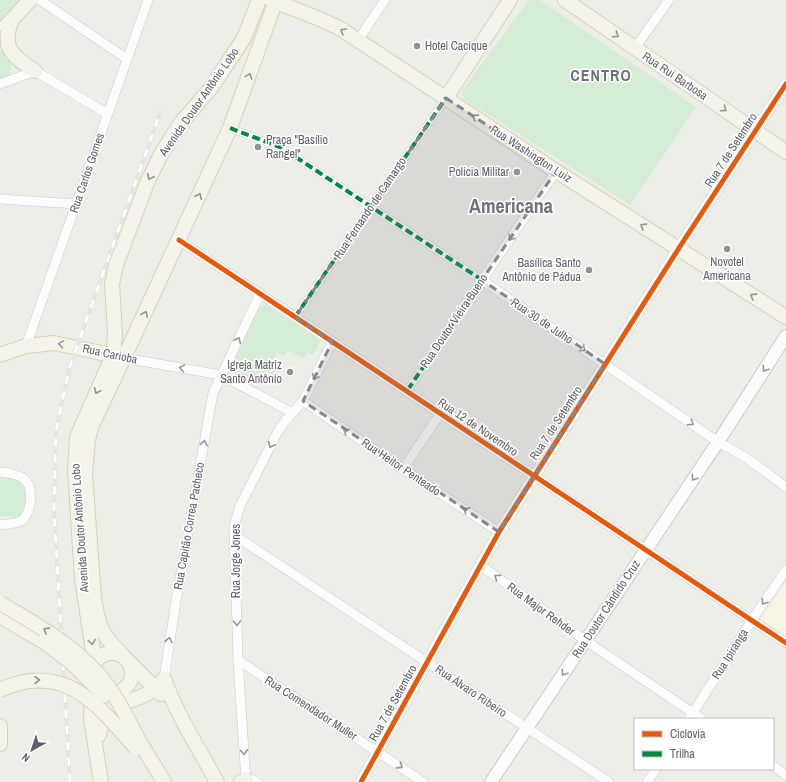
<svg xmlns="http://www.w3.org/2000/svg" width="786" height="782" viewBox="0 0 786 782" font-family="'Archivo Narrow',sans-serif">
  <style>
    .commercial { fill: #f7f5e2 }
    .green { fill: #d5ecd5 }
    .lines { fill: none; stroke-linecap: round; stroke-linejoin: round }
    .pedestrian-casing { stroke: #cbcccb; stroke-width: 8 }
    .minor-casing { stroke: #cbcccb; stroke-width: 10 }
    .tertiary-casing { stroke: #cbcccb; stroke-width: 12 }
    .secondary-casing { stroke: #cacbcb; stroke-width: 14 }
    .primary-casing { stroke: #d8d2b5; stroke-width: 16 }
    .pedestrian { stroke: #fcfcfc; stroke-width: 7 }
    .minor { stroke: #fcfcfc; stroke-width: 9 }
    .tertiary { stroke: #fcfcfc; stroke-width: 11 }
    .secondary { stroke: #fcfcfc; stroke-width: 12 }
    .primary { stroke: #f3f3e9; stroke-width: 14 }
    .rail-casing { stroke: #e4e5e4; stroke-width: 4 }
    .rail { stroke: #fff; stroke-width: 2.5; stroke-dasharray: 8; stroke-linecap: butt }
    .primary-bridge-casing { stroke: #d8d2b5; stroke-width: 16; stroke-linecap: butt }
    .primary-bridge { stroke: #f3f3e9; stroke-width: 14 }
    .quiet { stroke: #00873e; stroke-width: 4; stroke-dasharray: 8 4; stroke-linecap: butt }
    .cycleway-casing { stroke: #fff; stroke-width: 8 }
    .cycleway { stroke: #e8590c; stroke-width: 5 }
    .oneway { stroke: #929495 }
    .oneway2 { stroke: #95979c }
    .marked { fill: #86888c; fill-opacity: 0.2; stroke: #86888c; stroke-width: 3; stroke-dasharray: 8 5; stroke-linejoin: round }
    .poi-dot { fill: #909295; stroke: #fff; stroke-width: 1.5 }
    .labels { text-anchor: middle; stroke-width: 3; stroke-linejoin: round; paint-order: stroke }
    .poi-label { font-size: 12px; fill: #5d6168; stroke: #fff; text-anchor: end }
    .street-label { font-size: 12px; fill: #5d6168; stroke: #fff }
    .district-label { font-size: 16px; font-weight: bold; letter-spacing: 1px; fill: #6e737a; stroke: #fff }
    .town-label { font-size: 20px; font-weight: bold; fill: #6e737a; stroke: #fff }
  </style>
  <rect width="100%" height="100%" fill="#eeeee9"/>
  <path class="commercial" d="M786,582V635L761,619Z"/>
  <g class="green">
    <path d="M0,0H21L0,23Z"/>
    <path d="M529,0H540L696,107L630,205L464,99L462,93L464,88Z"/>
    <path d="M0,50C11,56 13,66 9,77L0,80Z"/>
    <path d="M267,305L319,339L320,343L313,355L307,352L304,359L288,350L284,356L277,352L269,366L276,370L273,375L267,371L259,384L233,369L231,364L259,307Z"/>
    <path d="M0,475L23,481C26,487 28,509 22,514C17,519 6,516 0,516Z"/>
  </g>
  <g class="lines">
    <g class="pedestrian-casing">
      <g id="pedestrian">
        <path d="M230,128L282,148L482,280L407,391"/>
        <path d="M295,317L446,98"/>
      </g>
    </g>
    <g class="minor-casing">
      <g id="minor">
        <path d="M40,0L127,59"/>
        <path d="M358,40L385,0"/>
        <path d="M635,48L669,0"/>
        <path d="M0,84L35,71L108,114"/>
        <path d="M556,171L482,280L718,442L745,457L786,487"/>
        <path d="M0,199L76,204"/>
        <path d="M179,240L786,643"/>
        <path d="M26,346L148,0"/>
        <path d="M124,358L221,375L293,413"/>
        <path d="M303,401L403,469L499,532"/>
        <path d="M403,469L440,414"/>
        <path d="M0,472C7,473 18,474 24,479C34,487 32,513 21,521C16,524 6,524 0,525"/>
        <path d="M234,535L609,782"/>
        <path d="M480,565L586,641L702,719"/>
        <path d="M238,660L423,782"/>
        <path d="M164,679L176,601L213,393L260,294"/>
        <path d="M689,719L752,620L786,570"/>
        <path d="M773,766L786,775"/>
        <path d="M246,779H250L257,782"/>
        <path d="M246,782L238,660L234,526L240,506L277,433L285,421L303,401L332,342"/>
        <path d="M647,782L656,769"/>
      </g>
    </g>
    <g class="tertiary-casing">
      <path id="tertiary" d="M361,782L499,532L679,248L786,84"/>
    </g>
    <g class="secondary-casing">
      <path id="secondary" d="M491,782L718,442L786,336"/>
    </g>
    <g class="primary-casing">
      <g id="primary">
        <path d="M271,0L320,19L341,29L556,171L786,317"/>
        <path d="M565,0L786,152"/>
        <path d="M12,20C0,47 13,57 35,71"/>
        <path d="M6,26L30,0"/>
        <path d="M446,98L510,0"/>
        <path d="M0,355L26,346L54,343L120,357"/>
        <path d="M0,616L44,642"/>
        <circle cx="112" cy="673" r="20"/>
        <path d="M123,656C101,633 99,629 94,598L85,473L88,439L92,425L128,349L230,128L276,0"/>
        <path d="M128,661L161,694"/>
        <path d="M93,671V651L82,579L75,471L77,437L113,355L115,334L112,284L116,265L147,183L160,156L180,124L211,88L244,38L259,0"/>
        <path d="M92,691L91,719L101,782"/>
        <path d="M0,726V744"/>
        <path d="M99,735C108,696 124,708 150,692C156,688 160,683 164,679C177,715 199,749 217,782"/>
        <path d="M141,744L164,782"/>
        <path d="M241,782L246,779"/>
      </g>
    </g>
    <use href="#pedestrian" class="pedestrian"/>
    <use href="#minor" class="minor"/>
    <use href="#tertiary" class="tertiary"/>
    <use href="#secondary" class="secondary"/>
    <use href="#primary" class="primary"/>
    <g class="rail-casing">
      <path id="rail" d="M70,782L54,512L56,431L69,369L160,113"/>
    </g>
    <use href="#rail" class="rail"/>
    <g class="primary-bridge-casing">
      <g id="primary-bridge">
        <path d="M0,603C40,627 82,649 110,689C122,706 131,726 141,744"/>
        <path d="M44,642L73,664L104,695"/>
        <path d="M0,690C64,660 98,705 136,748"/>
      </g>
    </g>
    <use href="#primary-bridge" class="primary-bridge"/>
    <g class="quiet">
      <path d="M230,128L282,148L482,280L407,391"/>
      <path d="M295,317L446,98"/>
    </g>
    <g class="cycleway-casing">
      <g id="cycleway">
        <path d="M179,240L786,643"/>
        <path d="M361,782L499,532L679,248L786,84"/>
      </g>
    </g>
    <use href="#cycleway" class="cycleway"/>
  </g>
  <defs><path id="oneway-chevron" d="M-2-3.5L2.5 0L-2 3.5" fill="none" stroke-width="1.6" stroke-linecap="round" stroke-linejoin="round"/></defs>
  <g class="oneway">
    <use href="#oneway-chevron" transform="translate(343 31) rotate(-150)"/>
    <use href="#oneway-chevron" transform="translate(616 35) rotate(34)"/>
    <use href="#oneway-chevron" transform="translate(249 76) rotate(-70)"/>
    <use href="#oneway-chevron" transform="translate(724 109) rotate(34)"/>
    <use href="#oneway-chevron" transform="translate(475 117) rotate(-147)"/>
    <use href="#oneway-chevron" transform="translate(150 177) rotate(115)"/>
    <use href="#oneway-chevron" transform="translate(199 196) rotate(-65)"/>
    <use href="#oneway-chevron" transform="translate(643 226) rotate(-148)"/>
    <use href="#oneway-chevron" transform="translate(753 296) rotate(-147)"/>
    <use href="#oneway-chevron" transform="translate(145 314) rotate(-65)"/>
    <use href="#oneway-chevron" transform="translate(61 344) rotate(-171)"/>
    <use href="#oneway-chevron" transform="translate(97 391) rotate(114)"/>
    <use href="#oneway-chevron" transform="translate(46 630) rotate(-148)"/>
    <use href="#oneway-chevron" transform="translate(92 642) rotate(82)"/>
    <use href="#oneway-chevron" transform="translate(37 680)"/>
  </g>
  <g class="oneway2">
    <use href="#oneway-chevron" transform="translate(511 238) rotate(124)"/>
    <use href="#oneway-chevron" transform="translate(238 340) rotate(-64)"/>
    <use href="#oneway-chevron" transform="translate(583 349) rotate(34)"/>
    <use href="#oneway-chevron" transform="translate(182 368) rotate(-170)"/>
    <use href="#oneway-chevron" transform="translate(765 369) rotate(123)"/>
    <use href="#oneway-chevron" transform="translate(315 377) rotate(116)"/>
    <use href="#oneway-chevron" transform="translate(691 423) rotate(34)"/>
    <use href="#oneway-chevron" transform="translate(346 431) rotate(-146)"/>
    <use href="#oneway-chevron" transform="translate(204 443) rotate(-80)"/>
    <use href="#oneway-chevron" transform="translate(271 445) rotate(117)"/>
    <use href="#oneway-chevron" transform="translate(694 478) rotate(124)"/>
    <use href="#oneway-chevron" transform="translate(466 510) rotate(-147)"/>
    <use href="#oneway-chevron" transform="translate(497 577) rotate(-144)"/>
    <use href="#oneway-chevron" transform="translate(764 602) rotate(124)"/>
    <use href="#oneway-chevron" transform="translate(237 623) rotate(88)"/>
    <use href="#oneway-chevron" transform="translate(169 640) rotate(-81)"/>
    <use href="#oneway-chevron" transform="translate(564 673) rotate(124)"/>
    <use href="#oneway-chevron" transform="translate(244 752) rotate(86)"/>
    <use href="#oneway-chevron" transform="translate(400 766) rotate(33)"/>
  </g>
  <path class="marked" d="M446,98L556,171L482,280L605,364L499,532L303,401L332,342L295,317Z"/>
  <g class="poi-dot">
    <circle cx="417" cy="46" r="4"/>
    <circle cx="258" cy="147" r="4"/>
    <circle cx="517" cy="172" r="4"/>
    <circle cx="727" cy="249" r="4"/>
    <circle cx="589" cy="270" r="4"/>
    <circle cx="290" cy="372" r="4"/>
  </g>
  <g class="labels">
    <g class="poi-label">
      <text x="425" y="50" text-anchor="start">Hotel Cacique</text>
      <text x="266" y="144" text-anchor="start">Praça "Basílio<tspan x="266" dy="14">Rangel"</tspan></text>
      <text x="509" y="176">Polícia Militar</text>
      <text x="727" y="266" text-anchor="middle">Novotel<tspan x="727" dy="14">Americana</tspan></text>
      <text x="581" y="267">Basílica Santo<tspan x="581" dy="14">Antônio de Pádua</tspan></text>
      <text x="282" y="369">Igreja Matriz<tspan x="282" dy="14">Santo Antônio</tspan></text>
    </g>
    <g class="street-label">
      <text transform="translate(675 76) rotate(34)" y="4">Rua Rui Barbosa</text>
      <text transform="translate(199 102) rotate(-55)" y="4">Avenida Doutor Antônio Lobo</text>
      <text transform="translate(731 150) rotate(-57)" y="4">Rua 7 de Setembro</text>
      <text transform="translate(531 154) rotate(33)" y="4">Rua Washington Luiz</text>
      <text transform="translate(87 173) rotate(-71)" y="4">Rua Carlos Gomes</text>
      <text transform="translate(370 208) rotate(-56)" y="4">Rua Fernando de Camargo</text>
      <text transform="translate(454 321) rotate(-56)" y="4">Rua Doutor Vieira Bueno</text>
      <text transform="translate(542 321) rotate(34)" y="4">Rua 30 de Julho</text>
      <text transform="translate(110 354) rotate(12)" y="4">Rua Carioba</text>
      <text transform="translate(556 423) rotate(-57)" y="4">Rua 7 de Setembro</text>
      <text transform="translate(478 427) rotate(34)" y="4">Rua 12 de Novembro</text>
      <text transform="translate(401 467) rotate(34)" y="4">Rua Heitor Penteado</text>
      <text transform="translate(189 526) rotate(-80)" y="4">Rua Capitão Correa Pacheco</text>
      <text transform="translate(80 528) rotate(-94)" y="4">Avenida Doutor Antônio Lobo</text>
      <text transform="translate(236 561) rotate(-90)" y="4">Rua Jorge Jones</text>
      <text transform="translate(541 609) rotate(36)" y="4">Rua Major Rehder</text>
      <text transform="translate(606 609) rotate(-57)" y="4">Rua Doutor Cândido Cruz</text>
      <text transform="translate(730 654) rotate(-58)" y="4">Rua Ipiranga</text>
      <text transform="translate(471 691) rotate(34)" y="4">Rua Álvaro Ribeiro</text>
      <text transform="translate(393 703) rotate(-61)" y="4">Rua 7 de Setembro</text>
      <text transform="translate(311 708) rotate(33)" y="4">Rua Comendador Muller</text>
    </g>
    <g class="district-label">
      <text x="601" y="81">CENTRO</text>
    </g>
    <g class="town-label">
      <text x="511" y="213">Americana</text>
    </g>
  </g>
  <rect x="634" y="718" width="140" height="52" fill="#ffffff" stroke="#bec0c3"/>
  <rect x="642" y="731" width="20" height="6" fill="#e8590c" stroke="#bec0c3"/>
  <text x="670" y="738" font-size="12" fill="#5d6168">Ciclovia</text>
  <rect x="642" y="751" width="20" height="6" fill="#00873e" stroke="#bec0c3"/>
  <text x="670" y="758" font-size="12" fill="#5d6168">Trilha</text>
  <g transform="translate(32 750) rotate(219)" stroke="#ffffff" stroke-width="3" paint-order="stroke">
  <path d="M0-3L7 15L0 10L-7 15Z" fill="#5d6168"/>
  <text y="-6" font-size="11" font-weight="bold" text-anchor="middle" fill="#5d6168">N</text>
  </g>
</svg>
